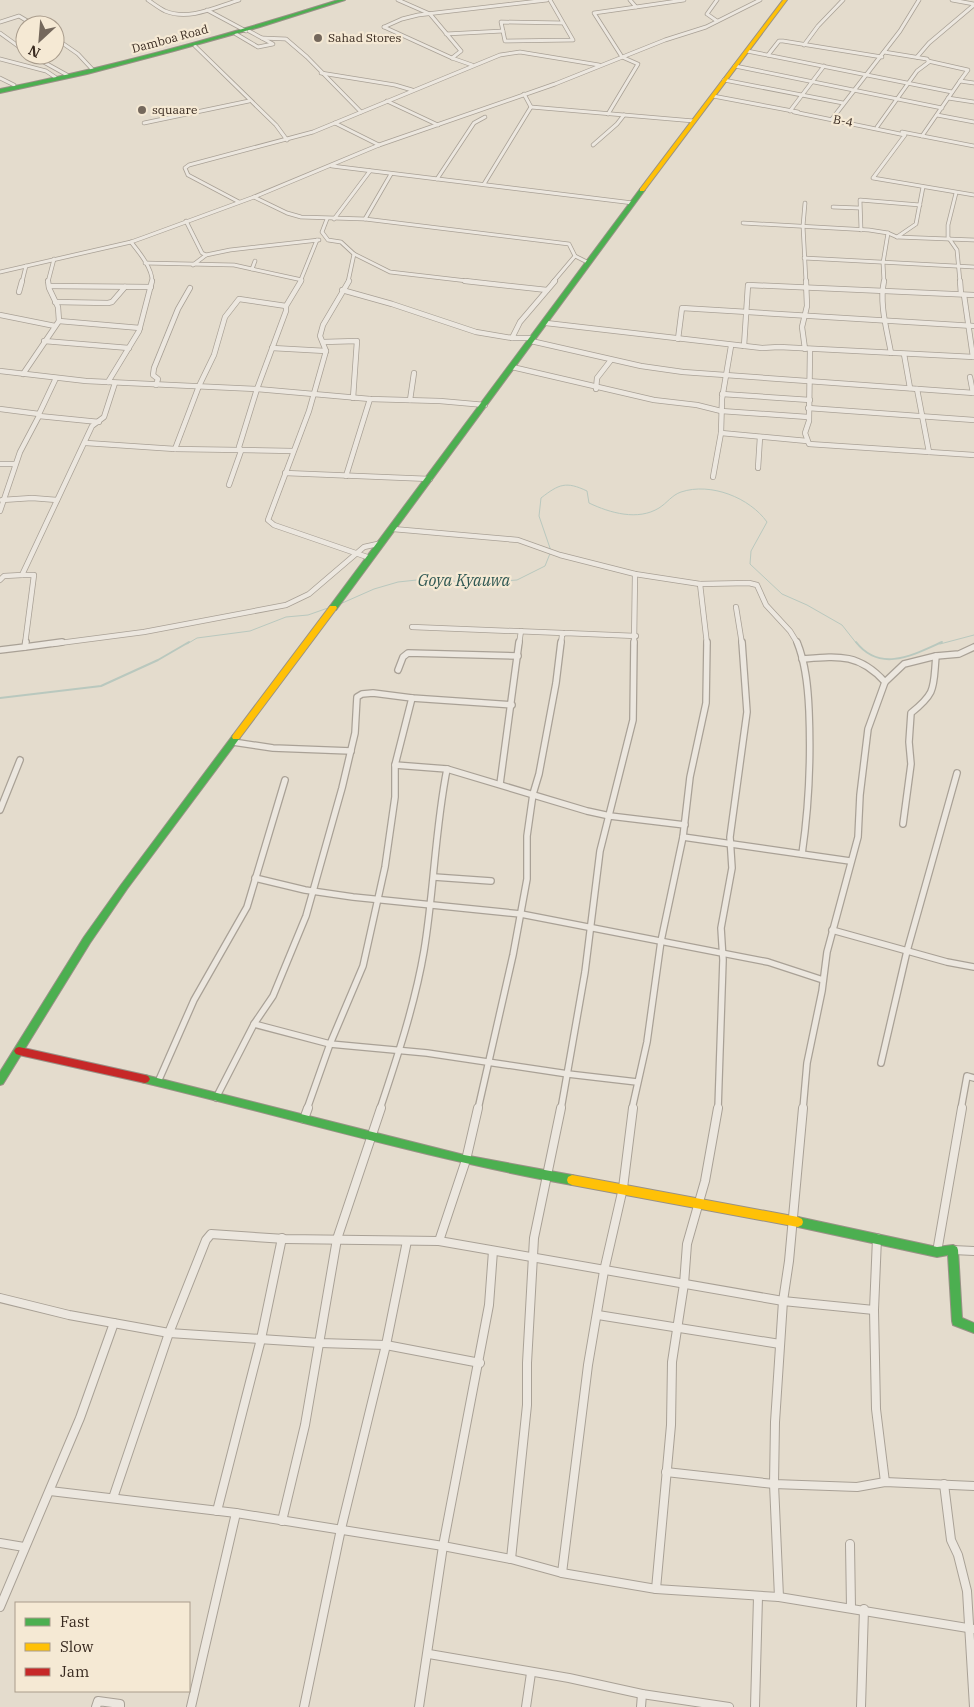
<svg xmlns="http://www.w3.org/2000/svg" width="974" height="1707" viewBox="0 0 974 1707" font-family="'IBM Plex Serif',serif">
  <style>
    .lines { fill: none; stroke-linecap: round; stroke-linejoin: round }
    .stream-far1 { stroke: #b9c8be; stroke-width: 1 }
    .stream { stroke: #b9c8be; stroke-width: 2 }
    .street-far3-casing { stroke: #a9a196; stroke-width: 4.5 }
    .street-far2-casing { stroke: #a9a196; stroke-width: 6 }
    .street-far1-casing { stroke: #a9a196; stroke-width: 8 }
    .street-casing { stroke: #a9a196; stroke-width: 10 }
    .fast-casing { stroke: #999186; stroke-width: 2 }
    .slow-casing { stroke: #999186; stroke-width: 2 }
    .jam-casing { stroke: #999186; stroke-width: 2 }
    .street-far3 { stroke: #ece7df; stroke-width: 3 }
    .street-far2 { stroke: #ece7df; stroke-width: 4.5 }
    .street-far1 { stroke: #ece7df; stroke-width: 5.5 }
    .street { stroke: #ece7df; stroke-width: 8 }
    .fast { fill: #4caf50; fill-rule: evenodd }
    .slow { fill: #ffc107; fill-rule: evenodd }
    .jam { fill: #c62828; fill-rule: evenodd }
    .poi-dot { fill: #74685c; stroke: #f5e9d4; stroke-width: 2 }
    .labels { text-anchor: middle; stroke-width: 4.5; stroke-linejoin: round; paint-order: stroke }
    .far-poi-label { font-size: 12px; fill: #38291f; stroke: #f5e9d4; text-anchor: start }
    .far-street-label { font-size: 12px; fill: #38291f; stroke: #f5e9d4 }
    .water-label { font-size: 16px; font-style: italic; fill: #2e5752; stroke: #f5e9d4 }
  </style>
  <rect width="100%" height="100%" fill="#e4dccd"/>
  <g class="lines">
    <g class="stream-far1">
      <path d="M340,604L374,589L398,582L426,579L477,583L517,580L545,566L551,551L539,516L541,498C559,484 566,481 587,491L589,503C610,513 638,521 659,508C667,503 672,495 681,492C711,482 750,498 767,522L751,551L750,564L782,594L807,605L842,625L857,644"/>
      <path d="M187,644L197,638L250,631L286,617L308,615L328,608"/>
      <path d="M940,644L974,635"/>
    </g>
    <g class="stream">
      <path d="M856,642C880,673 913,655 942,642"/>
      <path d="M0,698L101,686L158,660L189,642"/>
    </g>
    <g class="street-far3-casing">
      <g id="street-far3">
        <path d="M148,0C154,4 159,8 165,11C189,21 216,7 239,0"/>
        <path d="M398,0L430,14L461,51L452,58"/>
        <path d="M550,0L573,40L505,41L501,22L563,23"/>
        <path d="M630,0L636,7L684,0"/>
        <path d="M717,0L707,14L717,21"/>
        <path d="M952,0L974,4"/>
        <path d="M207,10L246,31"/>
        <path d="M0,22L19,16L34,25"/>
        <path d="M384,27L402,19L418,15L547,0"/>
        <path d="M384,27L452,58L472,65"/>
        <path d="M0,33L25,51"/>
        <path d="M236,34L258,47L273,44L249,31"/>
        <path d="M446,34L503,31"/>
        <path d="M55,38L78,54L92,69"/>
        <path d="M262,38L286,39L307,57L361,112"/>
        <path d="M804,45L818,26L843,0"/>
        <path d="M195,46L276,125L287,140"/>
        <path d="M747,51L952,92"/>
        <path d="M31,55L67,75"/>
        <path d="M768,55L779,41H783L882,57"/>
        <path d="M917,57L929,43L974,5"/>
        <path d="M0,59L46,71L55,77"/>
        <path d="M928,61L968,70L960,81"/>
        <path d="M735,66L942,108"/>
        <path d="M321,73L395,85L412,90"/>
        <path d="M0,78L14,85"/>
        <path d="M724,80L843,103"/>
        <path d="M713,96L798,112"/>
        <path d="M948,98L974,102"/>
        <path d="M387,101L438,125"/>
        <path d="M531,107L694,121"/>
        <path d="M790,111L824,66"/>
        <path d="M794,112L905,135L873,178L974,195"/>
        <path d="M608,114L638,64L622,57L594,13L636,7"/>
        <path d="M937,115L974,122"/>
        <path d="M832,119L900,31L919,0"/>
        <path d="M144,123L249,101"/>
        <path d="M335,123L379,145"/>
        <path d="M877,127L917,71L929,62L927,59L884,52"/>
        <path d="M902,132L974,146"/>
        <path d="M922,136L960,81L974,83"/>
        <path d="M593,145L617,124L624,115"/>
        <path d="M332,166L633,203"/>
        <path d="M437,179L474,123L485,117"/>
        <path d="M484,184L531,107L524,94"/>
        <path d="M956,193L948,225V237L957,250L960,282"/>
        <path d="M254,197L287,213L301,217L365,219L569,244L575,256L589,263"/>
        <path d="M239,202L188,175L185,168L189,165L313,132L500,55L520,52L599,65"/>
        <path d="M805,203L803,226L806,282"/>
        <path d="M833,207L859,208"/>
        <path d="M327,219L322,232L328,240L341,242L354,254L390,272L476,282"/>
        <path d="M334,219L370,171"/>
        <path d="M365,219L391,174"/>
        <path d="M186,221L202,253L206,255"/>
        <path d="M743,223L869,230L888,233L897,237L974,240"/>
        <path d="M861,230L860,200L920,205"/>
        <path d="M897,237L916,224L923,187"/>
        <path d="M131,242C139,252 153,269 152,282"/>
        <path d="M804,258L974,267"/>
        <path d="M255,261L252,269L302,280"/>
        <path d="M145,263L234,265L252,269"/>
        <path d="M193,265L206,255L230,250L319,240"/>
        <path d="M0,272L131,242L145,237L254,197L379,145L555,84L665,40L706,27L760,0"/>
        <path d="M22,282L26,266"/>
        <path d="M48,282L54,259"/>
        <path d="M300,282L317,240"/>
        <path d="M348,282L354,254"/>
        <path d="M553,282L575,256"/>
        <path d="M884,282L883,263L888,233"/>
      </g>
    </g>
    <g class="street-far2-casing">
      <g id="street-far2">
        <path d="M349,281L323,325L320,336L326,351L309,411L268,520L274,525L370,558"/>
        <path d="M465,281L547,290"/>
        <path d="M884,281C879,304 887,330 891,353"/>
        <path d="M960,281L961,294"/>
        <path d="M49,286L151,287"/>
        <path d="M342,290L392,304L476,332L512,338"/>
        <path d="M19,292L22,281"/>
        <path d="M964,295L973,357"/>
        <path d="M55,302L108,303L112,302L125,287"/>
        <path d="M0,315L55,326"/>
        <path d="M59,321L140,328"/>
        <path d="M546,323L762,348L779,347L974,357"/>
        <path d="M533,338H512L520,322L555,281"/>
        <path d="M678,339L682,308L974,326"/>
        <path d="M44,341L129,348"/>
        <path d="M531,341L641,366L683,372L974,393"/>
        <path d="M323,342L357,341L353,398"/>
        <path d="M744,346L748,285L974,295"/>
        <path d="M272,348L326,351"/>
        <path d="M805,349L802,327L807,306L806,281"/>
        <path d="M810,349L809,421L805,433L809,444L974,455"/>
        <path d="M904,354L910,388"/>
        <path d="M512,367L654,400L697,405L721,411L808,417"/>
        <path d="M0,371L86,381L257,389L370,399L440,401L485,405"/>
        <path d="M23,374L59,321L58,307L49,288L48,281"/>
        <path d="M970,377L973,393"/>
        <path d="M108,382L139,331L152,281"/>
        <path d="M156,385L158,379L153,375L154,368L178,309L190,288"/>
        <path d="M596,389L597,378L611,360"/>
        <path d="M917,389L929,452"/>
        <path d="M722,394L810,400"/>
        <path d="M410,400L414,373"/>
        <path d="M808,408L974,420"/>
        <path d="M0,409L39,414V416L99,422"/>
        <path d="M39,414L56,378"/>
        <path d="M721,433L807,441"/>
        <path d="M86,443L175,449L293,451"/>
        <path d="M175,449L199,386L214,355L225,317L239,299L286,306"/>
        <path d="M0,464H15"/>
        <path d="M758,468L760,437"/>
        <path d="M285,473L430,479"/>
        <path d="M346,476L370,399"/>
        <path d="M713,477L721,433L722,399L731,346"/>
        <path d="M229,485L241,451L239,447L257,389L286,311V306L301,281"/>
        <path d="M2,500L32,498L57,500"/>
        <path d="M0,511L20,452L39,416"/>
        <path d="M393,529L518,540L560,555L635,574L700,584L749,583L757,585L766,605L790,631L798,644"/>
        <path d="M22,575H34L25,644"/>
        <path d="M0,580L4,576L22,575L92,426L104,417L115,383"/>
        <path d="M700,584L707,644"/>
        <path d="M736,607L742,644"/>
        <path d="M412,627L563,633"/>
        <path d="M52,644L144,632L286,605L309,594L364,547L382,543"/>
        <path d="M519,644L521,631"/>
        <path d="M561,644L562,635L565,633L636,636"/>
        <path d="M634,644L635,574"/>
      </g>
    </g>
    <g class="street-far1-casing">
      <g id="street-far1">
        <path d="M797,642C806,664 808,688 809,711C811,759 809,806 802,854"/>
        <path d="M25,647L62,642"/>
        <path d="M0,650L25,647L26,642"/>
        <path d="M802,659C838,656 859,653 885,682"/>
        <path d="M398,670L403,657L408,653L518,656"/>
        <path d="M233,742L273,748L351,751"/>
        <path d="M395,765L447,769L587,811L610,816L685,825"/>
        <path d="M500,784L519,642"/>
        <path d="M0,810L20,760"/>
        <path d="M903,824L911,764L909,742L911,713C937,692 933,688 936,656"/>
        <path d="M683,837L850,861"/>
        <path d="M434,877L491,881"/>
        <path d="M255,878L305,890L353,897L521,914L768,962L823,980"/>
        <path d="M832,930L947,962L974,967"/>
        <path d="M254,1024L330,1044L427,1053L568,1074L637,1082"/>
        <path d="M881,1063L907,951L957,773"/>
        <path d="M158,1082L194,1000L247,907L285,780"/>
        <path d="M216,1098L254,1024L273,996L306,916L342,788L355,733L357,697L362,694L373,693L412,698L512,705"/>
        <path d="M307,1109L330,1044L363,966L385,867L395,797V765L412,698"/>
        <path d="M380,1109C397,1058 415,1004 424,951C434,891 435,829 447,769"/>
        <path d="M478,1109L513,955L527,879V836L533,794L539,774L556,683L561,642"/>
        <path d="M561,1109L585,972L600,851L633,720L634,642"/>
        <path d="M632,1109L647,1042L661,941L683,837L690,777L706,703L707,642"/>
        <path d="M718,1109L723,960L721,928L732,868L730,837L747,712L742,642"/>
        <path d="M803,1109L807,1063L822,991L827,952L858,837L860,795L868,729L885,682L904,664L936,656L959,654L974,647"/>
        <path d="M961,1109L967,1076L974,1078"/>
      </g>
    </g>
    <g class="street-casing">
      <g id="street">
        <path d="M304,1119L308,1108"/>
        <path d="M877,1238L874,1310L876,1409L885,1482"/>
        <path d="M439,1241L466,1160L478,1108"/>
        <path d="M953,1250L974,1251"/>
        <path d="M937,1252L962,1108"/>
        <path d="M0,1298L69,1315L169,1333L320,1343L386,1345L480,1363"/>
        <path d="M598,1315L780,1344"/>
        <path d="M666,1472L774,1484L857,1487L885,1482L974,1486"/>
        <path d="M944,1484L951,1540L958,1555L967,1591L974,1707"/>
        <path d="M50,1491L236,1513L443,1546L511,1559L562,1573L656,1589L779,1597L974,1629"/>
        <path d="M113,1498L169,1333L206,1240L211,1234L285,1239L439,1241L783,1301L874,1310"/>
        <path d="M217,1511L261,1339L282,1238"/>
        <path d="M282,1521L305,1425L337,1239L381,1108"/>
        <path d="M0,1543L24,1547"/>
        <path d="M850,1544L851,1608"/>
        <path d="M511,1559L527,1405V1363L534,1238L561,1108"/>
        <path d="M562,1573L588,1365L604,1271L623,1188L633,1108"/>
        <path d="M656,1589L671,1425L672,1362L684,1284L687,1244L705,1181L718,1108"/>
        <path d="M779,1597L774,1484L775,1422L783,1301L789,1261L803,1108"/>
        <path d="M0,1607L80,1418L114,1323"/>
        <path d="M429,1654L569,1678L642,1694L729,1707"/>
        <path d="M96,1707L98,1701L120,1704V1707"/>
        <path d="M191,1707L236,1513"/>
        <path d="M304,1707L341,1529L386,1345L407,1241"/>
        <path d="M419,1707L443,1546L489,1305L493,1251"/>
        <path d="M526,1707L531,1673"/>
        <path d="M641,1707L642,1694"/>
        <path d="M755,1707L758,1597"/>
        <path d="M861,1707L864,1609"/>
      </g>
    </g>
    <g class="fast-casing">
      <g id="fast">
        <path d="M338,0H345L260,27L174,51L87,74L0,93V89C114,66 227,35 338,0Z"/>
        <path d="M640,189L645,190L336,610H330L329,608L330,606Z"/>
        <path d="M236,734L240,737L239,739L127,889L90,943L3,1084L0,1085V1072L84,937L121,885L233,735Z"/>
        <path d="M145,1075L464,1155L572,1175L576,1177L577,1180L576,1183L572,1185C428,1159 287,1117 145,1083L142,1082L140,1079L142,1076Z"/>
        <path d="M798,1217L937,1247L953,1245L957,1247L958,1250L962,1318L974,1323V1333L953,1325L952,1321L948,1255L937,1257L798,1227L794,1225L793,1222L794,1219Z"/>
      </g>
    </g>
    <g class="slow-casing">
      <g id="slow">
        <path d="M783,0H787L644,191H640V189Z"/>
        <path d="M330,606H336L337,608L239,739H233L232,737L233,735Z"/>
        <path d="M572,1175L798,1217L802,1219L803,1222L802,1225L798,1227L572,1185L568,1183L567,1180L568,1177Z"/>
      </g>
    </g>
    <g class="jam-casing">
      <path id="jam" d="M19,1047L145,1075L148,1076L150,1079L148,1082L145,1083L19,1055L16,1054L14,1051L16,1048Z"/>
    </g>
    <use href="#street-far3" class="street-far3"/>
    <use href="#street-far2" class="street-far2"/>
    <use href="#street-far1" class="street-far1"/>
    <use href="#street" class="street"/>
    <use href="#fast" class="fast"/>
    <use href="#slow" class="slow"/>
    <use href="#jam" class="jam"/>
  </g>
  <g class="poi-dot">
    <circle cx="318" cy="38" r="5"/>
    <circle cx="142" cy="110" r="5"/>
  </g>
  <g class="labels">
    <g class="far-poi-label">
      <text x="328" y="42">Sahad Stores</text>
      <text x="152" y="114">squaare</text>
    </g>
    <g class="far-street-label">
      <text transform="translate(170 39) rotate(-15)" y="4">Damboa Road</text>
      <text transform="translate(843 121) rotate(11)" y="4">B-4</text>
    </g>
    <g class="water-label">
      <text x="464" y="586">Goya Kyauwa</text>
    </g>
  </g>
  <rect x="15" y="1602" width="175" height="90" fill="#f5e9d4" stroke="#a99c8c"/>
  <rect x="25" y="1618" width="25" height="8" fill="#4caf50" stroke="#a99c8c"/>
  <text x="60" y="1627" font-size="15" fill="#38291f">Fast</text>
  <rect x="25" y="1643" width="25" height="8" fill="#ffc107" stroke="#a99c8c"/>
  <text x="60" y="1652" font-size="15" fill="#38291f">Slow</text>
  <rect x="25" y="1668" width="25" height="8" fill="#c62828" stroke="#a99c8c"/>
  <text x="60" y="1677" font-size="15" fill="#38291f">Jam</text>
  <g transform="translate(40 40) rotate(206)"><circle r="24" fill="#f5e9d4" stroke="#a99c8c"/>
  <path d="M0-4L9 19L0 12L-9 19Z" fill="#74685c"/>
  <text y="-8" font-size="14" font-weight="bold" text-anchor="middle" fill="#38291f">N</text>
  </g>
</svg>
